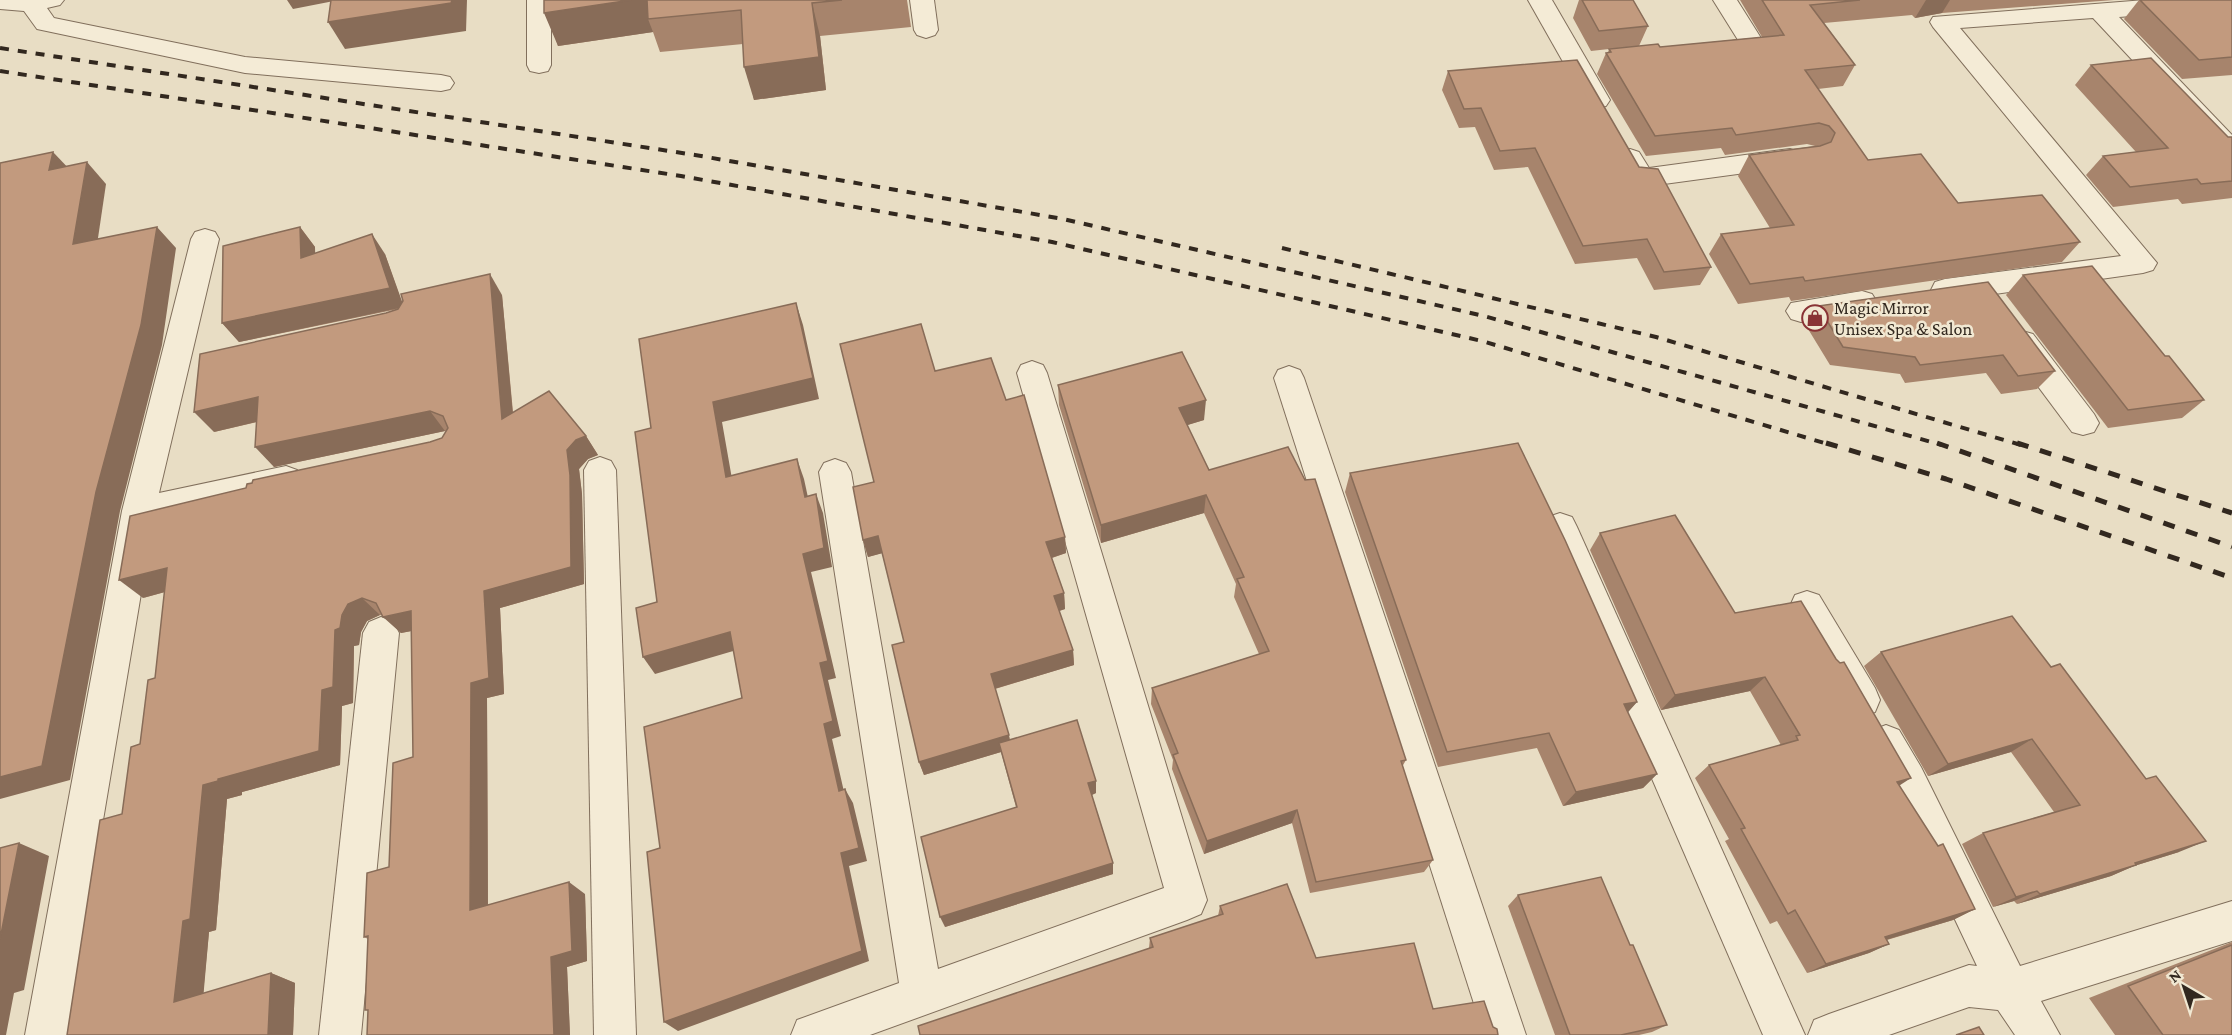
<svg xmlns="http://www.w3.org/2000/svg" width="2232" height="1035" viewBox="0 0 2232 1035" font-family="'Crimson Pro',serif">
  <style>
    .lines { fill: none; stroke-linecap: round; stroke-linejoin: round }
    .minor-casing { stroke: #816f5c; stroke-width: 2 }
    .minor { fill: #f4ebd6; fill-rule: evenodd }
    .rail-far1 { stroke: #32281f; stroke-width: 4; stroke-dasharray: 9 9; stroke-linecap: butt }
    .rail { stroke: #32281f; stroke-width: 5; stroke-dasharray: 12 12; stroke-linecap: butt }
    .wall { fill: #a7846c }
    .shaded-wall { fill: #886c58 }
    .building { fill: #c29a7e; stroke: #886c58; stroke-width: 1.5 }
    .labels { text-anchor: middle; stroke-width: 5; stroke-linejoin: round; paint-order: stroke }
    .poi-label { font-size: 18px; fill: #32281f; stroke: #f1e8d2; text-anchor: start }
  </style>
  <rect width="100%" height="100%" fill="#e8ddc4"/>
  <g class="lines">
    <g class="minor-casing">
      <g id="minor">
        <path d="M0,0H64L60,5L47,8L54,18L245,57L441,75L450,77L454,83L450,89L441,91L245,73L37,29L24,11L0,9Z"/>
        <path d="M527,0H551V65L548,71L539,73L530,71L527,65Z"/>
        <path d="M910,0H934L938,30L935,35L926,38L917,35L914,30Z"/>
        <path d="M1528,0H1552L1610,100L1606,106L1597,108L1588,106Z"/>
        <path d="M1713,0H1737L1766,46L1763,51L1718,58L1709,55L1706,50L1709,45L1738,40Z"/>
        <path d="M2145,0H2232V8L2119,17L2232,135V160L2223,157L2093,18L1960,28L2157,263L2153,270L2143,273L1945,301L1935,298L1931,290L1935,282L1945,279L2121,256L1933,27L1930,22L1933,17Z"/>
        <path d="M1630,149L1639,152L1649,168L1790,149L1799,152L1803,158L1799,164L1790,167L1642,187L1632,185L1617,158L1621,152Z"/>
        <path d="M205,229L215,232L219,239L159,493L286,466L297,470L302,479L297,488L286,492L153,522L67,1035H25L122,511L191,239L195,232Z"/>
        <path d="M1862,291L1872,294L1877,302L1872,310L1801,322L1791,319L1786,311L1791,303Z"/>
        <path d="M2022,331L2033,334L2094,414L2099,423L2094,432L2083,435L2072,432L2011,350L2007,342L2011,334Z"/>
        <path d="M1032,361L1043,365L1047,373L1207,900L1201,914L1187,920L870,1035H791L797,1020L899,983L819,472L824,463L835,459L846,463L851,472L938,969L1164,888L1017,373L1021,365Z"/>
        <path d="M1289,366L1300,370L1304,378L1526,1035H1484L1274,378L1278,370Z"/>
        <path d="M600,457L611,461L616,470L636,1035H594L584,470L589,461Z"/>
        <path d="M1560,513L1572,517L1577,527L1805,1035H1763L1543,527L1548,517Z"/>
        <path d="M1807,591L1819,595L1875,688L1880,700L1875,712L1862,717L1849,712L1795,617L1790,606L1795,595Z"/>
        <path d="M381,617L393,622L399,633L361,1035H319L363,633L369,622Z"/>
        <path d="M1886,725L1899,730L1921,767L2020,966L2232,901V941L2041,1001L2060,1035H2015L1998,1010L1969,1007L1889,1035H1808L1814,1020L1829,1014L1969,965L1977,966L1895,793L1868,742L1873,730Z"/>
      </g>
    </g>
    <use href="#minor" class="minor"/>
    <g class="rail-far1">
      <path d="M0,48L695,155L1063,219L1484,316L1942,445"/>
      <path d="M0,71L681,176L1052,242L1482,341L1831,445"/>
      <path d="M1282,248L1656,337L2021,445"/>
    </g>
    <g class="rail">
      <path d="M1826,443L1946,479L2232,578"/>
      <path d="M1937,443L2232,547"/>
      <path d="M2017,443L2232,513"/>
    </g>
  </g>
  <g class="wall">
    <path d="M544,0H907L911,27L820,36L826,90L754,100L743,44L660,52L653,32L558,46Z"/>
    <path d="M1579,0H1633L1648,26L1639,46L1660,47L1762,37L1740,0H2114L1942,13L1915,18L1912,15L1824,23L1855,65L1843,86L1818,89L1868,160L1958,203L2080,242L2062,262L1791,301L1789,297L1738,304L1709,254L1721,234L1770,228L1738,176L1749,155L1815,146L1807,144L1725,155L1721,148L1646,156L1597,74L1606,53H1608L1609,49L1591,51L1573,18Z"/>
    <path d="M2139,0H2232V75L2182,79L2124,19Z"/>
    <path d="M2091,65L2228,137H2232V198L2182,204L2178,199L2113,207L2086,175L2103,156L2136,152L2075,85Z"/>
    <path d="M1448,71L1639,167L1711,267L1700,285L1654,290L1637,258L1575,264L1528,167L1494,170L1475,127L1459,128L1442,90Z"/>
    <path d="M300,227L315,247V253L385,254L402,303L502,295L513,412L586,436L598,455L588,459L579,469L582,494L584,584L500,608L504,694L487,698L488,905L585,894L587,961L567,967L570,1035H367L368,1011V939L364,937L389,867L413,757L411,631L401,633L383,616L380,615L367,621L361,632L359,645L354,646L353,703L342,706L340,765L242,792V795L227,799L216,930L209,932L203,994L271,973L295,983L293,1035H67L140,744L155,678L165,592L143,598L430,442L442,438L446,431H445L274,467L257,422L214,432L386,313L398,309L239,342L222,323Z"/>
    <path d="M2023,275L2165,356L2204,400L2182,418L2108,428L2006,295Z"/>
    <path d="M1988,282L2055,371L2037,389L2001,394L1986,373L1905,383L1900,374L1830,365L1805,324L1818,306Z"/>
    <path d="M935,371L1006,400L1065,537L1066,553L1052,558L1064,593L1065,609L1059,611L1073,650L1074,665L995,689L1010,740L1096,781V793L1092,795L1113,863V874L945,927L1016,807L1001,752L924,775L919,762L904,642L882,553L868,557L863,540L874,482Z"/>
    <path d="M1058,385L1204,420L1187,425L1209,470L1406,760L1402,767L1433,860L1424,872L1310,893L1292,823L1204,854L1172,769L1173,760L1151,704L1152,688L1259,654L1234,597L1236,584L1204,513L1101,543L1059,405Z"/>
    <path d="M1350,473L1637,702L1627,712L1657,774L1643,788L1563,806L1537,748L1438,767L1345,492Z"/>
    <path d="M1600,533L1735,613L1899,786L1975,909L1953,920L1887,940L1889,944L1869,953L1807,973L1777,921L1770,924L1725,841L1729,839L1695,778L1709,765L1781,745L1750,691L1661,710L1590,550Z"/>
    <path d="M2012,616L2179,852L2134,866L2111,876L2017,904L2014,901L1993,907L1962,844L1983,833L2054,812L2011,752L1928,776L1864,666L1881,652Z"/>
    <path d="M1518,895L1630,945L1667,1025L1652,1032L1639,1035H1555L1508,906Z"/>
    <path d="M1220,906L1316,958L1433,1009L1493,1027L1149,948L1150,938L1218,916Z"/>
    <path d="M2232,942V1035H2115L2089,998Z"/>
  </g>
  <g class="shaded-wall">
    <path d="M287,0H339L293,9Z"/>
    <path d="M452,0H467L466,31L345,49L328,22Z"/>
    <path d="M631,0H648V19L653,32L558,46L544,13Z"/>
    <path d="M1926,0H1950L1942,13L1915,18Z"/>
    <path d="M812,3L820,36L826,90L754,100L744,67Z"/>
    <path d="M53,152L73,173L49,170Z"/>
    <path d="M87,162L106,184L94,265L73,244Z"/>
    <path d="M157,227L176,248L162,345L120,511L70,780L0,799V777Z"/>
    <path d="M300,227L315,247L316,278L301,258Z"/>
    <path d="M372,234L385,254L404,307L239,342L222,323Z"/>
    <path d="M490,274L502,295L515,438L502,419Z"/>
    <path d="M796,303L803,325L819,399L722,422L735,496L726,477L713,402Z"/>
    <path d="M258,397L277,417L214,432L194,412Z"/>
    <path d="M1206,400L1204,420L1178,428L1179,408Z"/>
    <path d="M430,411L445,431L274,467L255,447Z"/>
    <path d="M586,436L598,455L588,459L579,469L582,494L584,584L500,608L504,694L487,698L488,921L470,910L471,683L484,591L567,450L576,440Z"/>
    <path d="M797,459L804,479L812,516L805,497Z"/>
    <path d="M816,494L823,513L832,567L811,572L836,678L828,680L841,736L832,739L847,805L839,791L824,724L803,554Z"/>
    <path d="M1206,495L1204,513L1101,543V525Z"/>
    <path d="M878,536L883,553L868,557L863,540Z"/>
    <path d="M1065,537L1066,553L1048,559L1046,542Z"/>
    <path d="M167,568L190,585L143,598L119,580Z"/>
    <path d="M1064,593L1065,609L1056,612L1054,596Z"/>
    <path d="M362,598L380,615L367,621L361,632L359,645L354,646L353,703L342,706L340,765L242,792V795L227,799L216,930L209,932L202,1011L174,1002L183,921L203,785L218,779L322,690L335,630L348,604Z"/>
    <path d="M411,611L428,628L401,633L383,617Z"/>
    <path d="M730,632L740,649L655,674L643,657Z"/>
    <path d="M1073,650L1074,665L994,689L991,674Z"/>
    <path d="M1765,677L1750,691L1661,710L1675,695Z"/>
    <path d="M1637,702L1623,718L1624,704Z"/>
    <path d="M1009,735L1011,749L999,743L1001,752L924,775L919,762Z"/>
    <path d="M2032,739L2011,752L1928,776L1948,764Z"/>
    <path d="M1657,774L1643,788L1563,806L1576,792Z"/>
    <path d="M1911,778L1891,791L1897,782Z"/>
    <path d="M1096,781V793L1089,796L1088,783Z"/>
    <path d="M845,789L853,803L867,861L849,866L869,961L678,1031L664,1022L841,853Z"/>
    <path d="M1297,810L1292,823L1204,854L1207,841Z"/>
    <path d="M2206,841L2179,852L2134,866L2111,876L2017,904L2040,894Z"/>
    <path d="M19,843L49,856L24,990L14,993L6,1035H0V939Z"/>
    <path d="M1113,863V874L945,927L940,917Z"/>
    <path d="M569,882L585,894L587,961L567,967L570,1035H554L551,957Z"/>
    <path d="M2037,891L2014,901L1993,907L2016,897Z"/>
    <path d="M1975,909L1953,920L1865,946L1885,937Z"/>
    <path d="M1889,944L1869,953L1807,973L1826,964Z"/>
    <path d="M271,973L295,983L293,1035H268Z"/>
  </g>
  <g class="building">
    <path d="M331,0H452L451,3L328,22Z"/>
    <path d="M544,0H631L544,13Z"/>
    <path d="M647,0H842L812,3L819,57L744,67L741,10L648,19Z"/>
    <path d="M1582,0H1633L1648,26L1599,31Z"/>
    <path d="M1762,0H1860L1810,5L1855,65L1805,70L1868,160L1921,154L1958,203L2042,195L2080,242L1805,281L1803,277L1750,284L1721,234L1794,225L1749,155L1820,146L1831,142L1835,133L1829,126L1819,123L1736,135L1732,128L1655,136L1606,53L1611,52L1609,49L1658,44L1660,47L1784,35Z"/>
    <path d="M2140,0H2232V57L2199,60Z"/>
    <path d="M2151,58L2228,137H2232V181L2201,184L2197,179L2130,187L2103,156L2168,148L2091,65Z"/>
    <path d="M1577,60L1639,167L1658,169L1711,267L1664,272L1647,239L1583,246L1535,148L1500,151L1481,108L1464,109L1448,71Z"/>
    <path d="M53,152L49,170L87,162L73,244L157,227L141,325L96,492L42,766L0,777V163Z"/>
    <path d="M300,227L301,258L372,234L390,288L222,323L223,246Z"/>
    <path d="M2092,266L2165,356H2169L2204,400L2128,410L2023,275Z"/>
    <path d="M490,274L502,419L549,391L586,436L576,440L567,450L570,475L571,567L484,591L489,678L471,683L470,910L569,882L572,951L551,957L554,1035H367L368,1010H365L368,936L364,937L367,873L389,867L393,763L413,757L411,611L383,617L376,603L362,598L348,604L342,615L340,628L335,630L333,687L322,690L319,751L218,779V781L203,785L190,919L183,921L174,1002L271,973L268,1035H67L100,820L122,814L131,747L140,744L148,680L155,678L167,568L119,580L130,516L246,488L247,484L252,483L253,480L430,442L442,438L448,428L443,416L430,411L255,447L258,397L194,412L200,354L386,313L398,309L403,301L401,294Z"/>
    <path d="M1988,282L2055,371L2018,376L2003,355L1920,365L1915,357L1843,347L1818,306Z"/>
    <path d="M796,303L813,378L713,402L726,477L797,459L805,497L816,494L824,548L803,554L828,661L820,663L833,721L824,724L839,791L845,789L859,848L841,853L862,951L664,1022L647,852L660,848L644,727L742,698L730,632L643,657L636,608L657,602L635,432L651,428L639,339Z"/>
    <path d="M921,324L935,371L991,358L1006,400L1024,395L1065,537L1046,542L1064,593L1054,596L1073,650L991,674L1009,735L919,762L892,645L904,642L878,536L863,540L853,487L874,482L840,344Z"/>
    <path d="M1182,352L1206,400L1179,408L1209,470L1288,447L1305,480L1315,479L1406,760L1401,761L1433,860L1316,882L1297,810L1207,841L1173,755L1178,753L1152,688L1269,651L1237,579L1244,577L1206,495L1101,525L1058,385Z"/>
    <path d="M1518,443L1565,540L1637,702L1624,704L1657,774L1576,792L1549,733L1447,752L1350,473Z"/>
    <path d="M1675,515L1735,613L1801,601L1836,659L1840,663L1844,662L1911,778L1897,782L1938,846L1943,844L1975,909L1885,937L1889,944L1826,964L1795,910L1788,914L1741,829L1745,828L1709,765L1798,740L1796,736L1800,735L1765,677L1675,695L1600,533Z"/>
    <path d="M2012,616L2051,667L2060,664L2146,779L2156,776L2206,841L2135,863L2136,865L2040,894L2037,891L2016,897L1983,833L2080,805L2032,739L1948,764L1881,652Z"/>
    <path d="M1077,720L1096,781L1088,783L1113,863L940,917L921,837L1017,807L999,743Z"/>
    <path d="M19,843L0,939V848Z"/>
    <path d="M1601,877L1630,945H1633L1667,1025L1621,1035H1570L1518,895Z"/>
    <path d="M1287,884L1316,958L1414,943L1433,1009L1484,1001L1493,1027L1497,1029L1498,1035H920L918,1026L1153,947L1150,938L1223,914L1220,906Z"/>
    <path d="M2232,945V1035H2163L2128,986Z"/>
    <path d="M1979,1027L1984,1035H1956Z"/>
  </g>
  <defs>
    <g id="shop-ring" transform="scale(1.35)"><circle r="9.5" fill="#f1e8d2" stroke="#893335" stroke-width="1.5"/><path d="M-5-2.5h2.3a2.7 3.5 0 0 1 5.4 0H5L5.5 6h-11ZM-1.5-2.5h3a1.5 2.3 0 0 0-3 0Z" fill="#893335"/></g>
  </defs>
  <g fill-rule="evenodd">
    <use href="#shop-ring" x="1815" y="318"/>
  </g>
  <g class="labels">
    <g class="poi-label">
      <text x="1834" y="314">Magic Mirror<tspan x="1834" dy="21">Unisex Spa &amp; Salon</tspan></text>
    </g>
  </g>
  <g transform="translate(2184 987) rotate(321)" stroke="#f1e8d2" stroke-width="4.5" paint-order="stroke">
  <path d="M0-4.5L10 22L0 15L-10 22Z" fill="#32281f"/>
  <text y="-9" font-size="16" font-weight="bold" text-anchor="middle" fill="#32281f">N</text>
  </g>
</svg>
